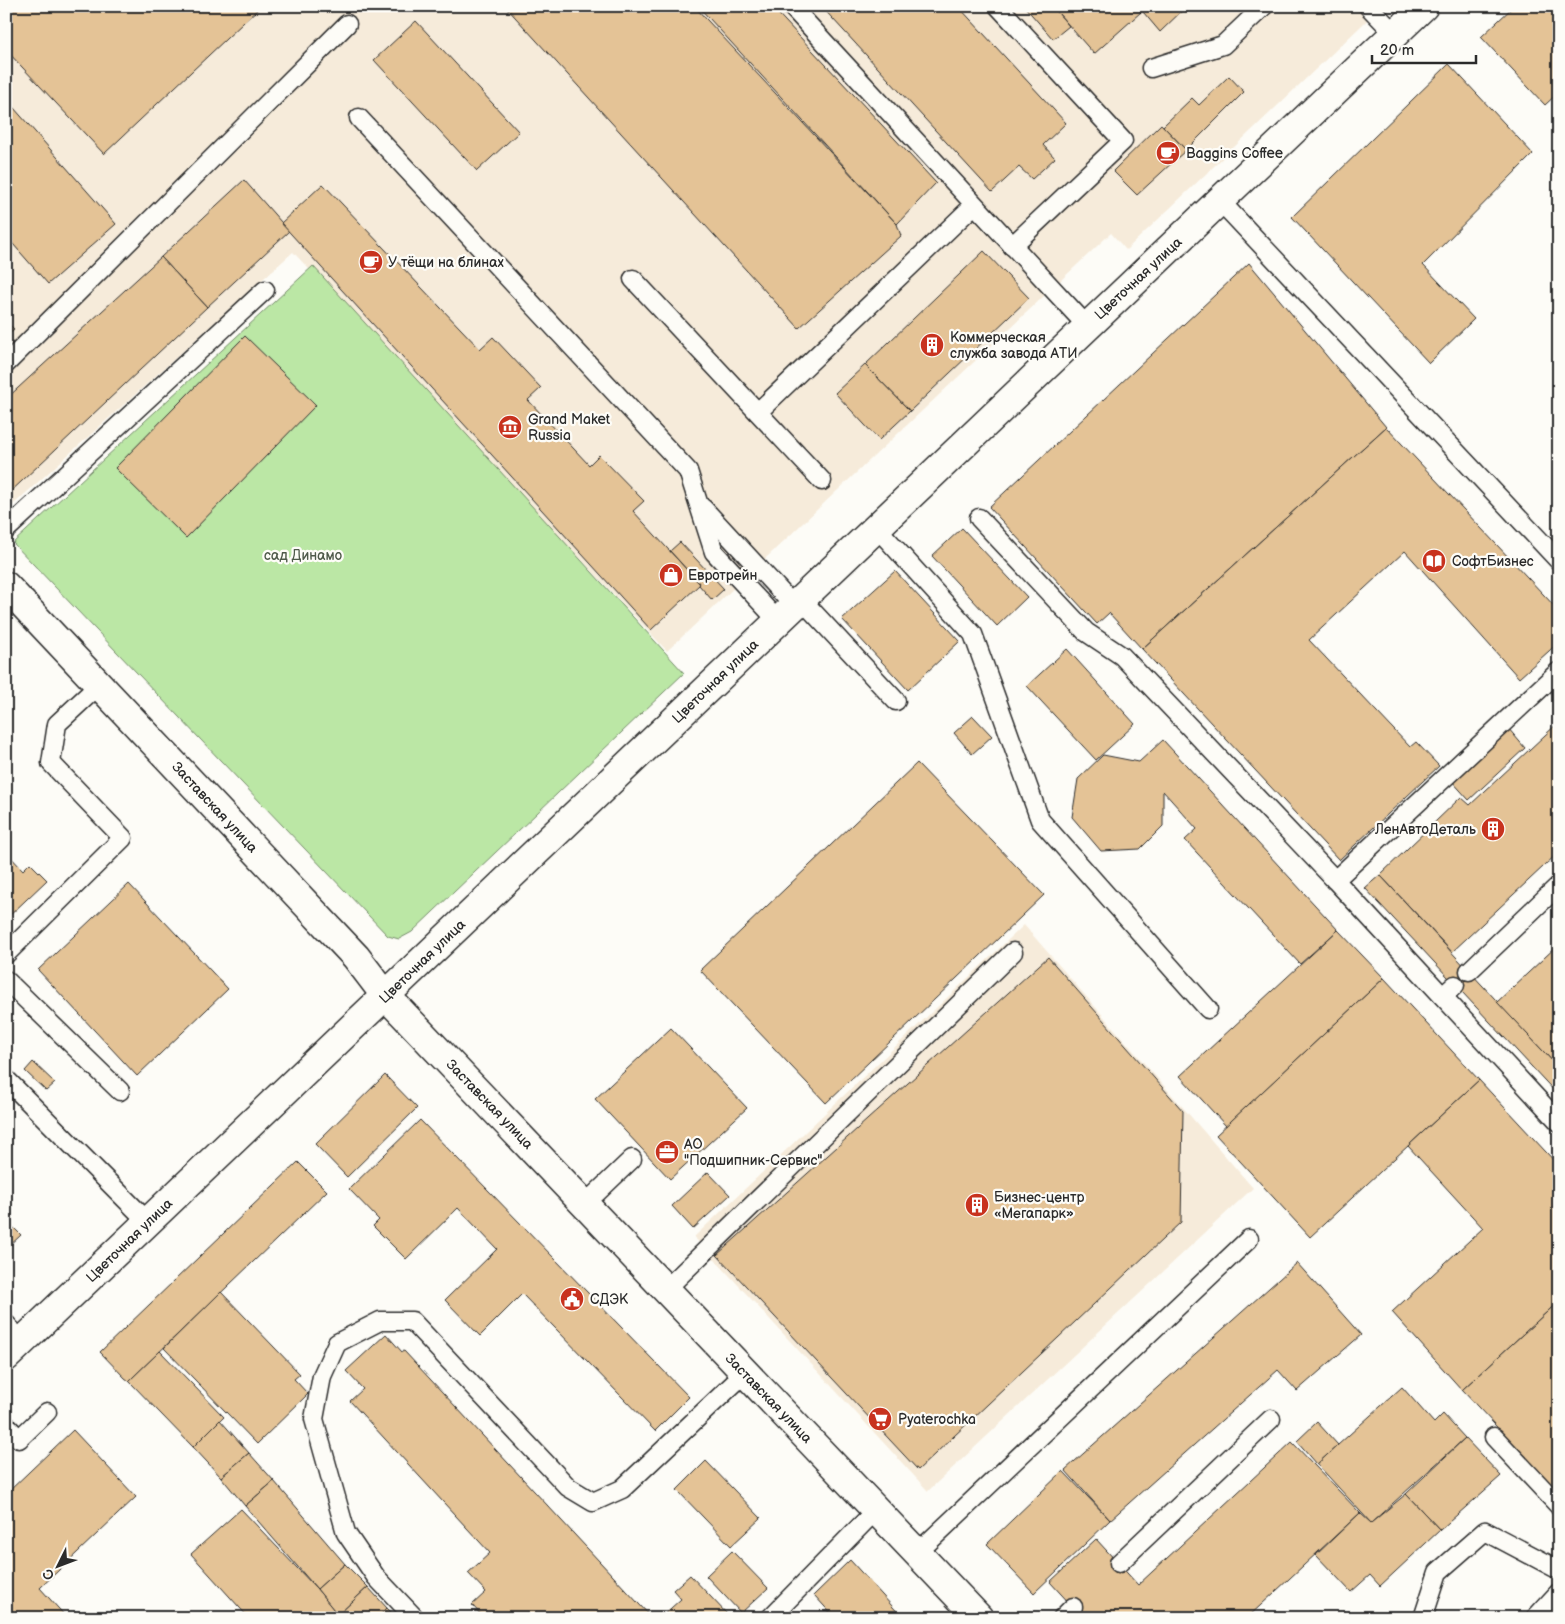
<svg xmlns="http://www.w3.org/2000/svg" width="1565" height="1624" viewBox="0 0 1565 1624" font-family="'Balsamiq Sans',sans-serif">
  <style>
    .built { fill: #f6ebda }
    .green { fill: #bbe7a5; stroke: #738968 }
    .building { fill: #e4c396; stroke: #2b2b2b }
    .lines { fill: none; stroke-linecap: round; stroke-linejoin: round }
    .lane-casing { stroke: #2b2b2b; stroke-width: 21 }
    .street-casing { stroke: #2b2b2b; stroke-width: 31 }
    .lane { stroke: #fdfcf7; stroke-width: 18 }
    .street { stroke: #fdfcf7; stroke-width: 28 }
    .labels { text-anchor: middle; stroke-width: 4.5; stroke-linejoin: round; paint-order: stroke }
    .poi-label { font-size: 14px; fill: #2b2b2b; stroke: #fdfcf7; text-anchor: start }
    .street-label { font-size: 14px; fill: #2b2b2b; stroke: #fdfcf7 }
    .park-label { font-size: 14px; fill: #4f5a4a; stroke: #fdfcf7 }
  </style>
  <rect width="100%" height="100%" fill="#fdfcf7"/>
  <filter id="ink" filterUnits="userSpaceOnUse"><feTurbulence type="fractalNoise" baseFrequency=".02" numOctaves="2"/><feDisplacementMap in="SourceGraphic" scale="10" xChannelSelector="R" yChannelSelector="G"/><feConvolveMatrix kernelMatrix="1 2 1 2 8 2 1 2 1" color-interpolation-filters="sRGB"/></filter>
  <g filter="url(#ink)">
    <g class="built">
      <path d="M6,6H1382L1126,250L1111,233L667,651L293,252L6,511Z"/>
      <path d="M1024,925L1253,1188L928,1491L694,1237Z"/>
    </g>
    <path class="green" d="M313,266L684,673L412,932L399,939L388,936L13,543Z"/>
    <g class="building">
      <path d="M6,6H261L104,154L6,50Z"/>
      <path d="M505,6H694L897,224L901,236L799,328Z"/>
      <path d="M698,6H771L936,183L897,224Z"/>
      <path d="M821,6H958L1066,123L1043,145L1055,158L1032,179L1019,167L992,192Z"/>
      <path d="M1024,6H1052L1069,26L1053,39Z"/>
      <path d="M1052,6H1136L1141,12L1094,54Z"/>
      <path d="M1138,6H1187L1160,32Z"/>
      <path d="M1514,6H1559V92L1545,105L1481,37Z"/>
      <path d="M416,21L519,132L477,171L374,60Z"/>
      <path d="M1449,64L1533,154L1423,265L1474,319L1429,363L1292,217Z"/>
      <path d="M1229,76L1244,92L1186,150L1163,126L1192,98L1199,105Z"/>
      <path d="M6,99L116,224L48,284L6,236Z"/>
      <path d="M1161,124L1186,150L1137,195L1113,171Z"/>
      <path d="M244,180L289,231L207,307L161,257Z"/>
      <path d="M323,184L480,349L493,337L541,388L528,400L589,465L599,455L644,501L633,511L700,584L651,630L281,223Z"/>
      <path d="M984,251L1029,298L910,411L865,365Z"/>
      <path d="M161,257L207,307L6,496V399Z"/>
      <path d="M1249,263L1386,427L1142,649L1109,613L1097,624L989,507Z"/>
      <path d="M6,321L14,329L6,336Z"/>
      <path d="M245,336L316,405L186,538L115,468Z"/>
      <path d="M865,365L910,411L879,440L835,393Z"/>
      <path d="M1386,427L1559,611V642L1519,678L1405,551L1309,640L1410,747L1416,742L1439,766L1339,860L1142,649Z"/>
      <path d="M962,528L1027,597L997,626L932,556Z"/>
      <path d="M680,542L724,589L712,600L699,585L700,584L670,551Z"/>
      <path d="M895,571L960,641L908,690L842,619Z"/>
      <path d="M1067,649L1135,724L1096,760L1027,686Z"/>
      <path d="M973,716L992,736L972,754L954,733Z"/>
      <path d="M1559,722V852L1452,952L1380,875L1461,797L1470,805Z"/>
      <path d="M1508,728L1525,748L1469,800L1451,780Z"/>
      <path d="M1163,740L1338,930L1300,964L1185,840L1197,829L1163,791V826L1140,849L1101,851L1072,817L1078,779L1103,755L1139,762Z"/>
      <path d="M917,763L1044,895L826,1103L700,970Z"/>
      <path d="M6,852L23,870L30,863L47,880L6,919Z"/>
      <path d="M1380,875L1559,1068V1096L1365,888Z"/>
      <path d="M129,884L228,989L137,1076L38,970Z"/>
      <path d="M1338,930L1384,978L1226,1126L1180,1076Z"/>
      <path d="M1559,944V1068L1497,1002Z"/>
      <path d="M1048,957L1183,1111L1181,1222L918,1470L717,1255Z"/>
      <path d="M1384,978L1479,1080L1310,1237L1216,1135Z"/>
      <path d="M671,1028L747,1108L670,1179L595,1099Z"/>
      <path d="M33,1062L55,1083L46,1091L25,1071Z"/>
      <path d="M385,1075L417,1108L347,1177L315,1144Z"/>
      <path d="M1479,1080L1559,1166V1301L1462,1390L1392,1312L1483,1228L1408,1146Z"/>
      <path d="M420,1120L689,1397L655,1431L522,1294L480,1336L445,1300L497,1249L458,1208L406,1259L373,1226L379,1220L349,1189Z"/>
      <path d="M298,1162L327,1191L129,1381L125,1378L100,1352Z"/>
      <path d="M708,1172L730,1195L693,1229L672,1206Z"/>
      <path d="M6,1220L21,1235L6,1249Z"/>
      <path d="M1297,1263L1361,1335L1297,1391L1278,1370L1110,1520L1065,1470Z"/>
      <path d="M221,1292L300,1374L294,1379L308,1394L257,1444L164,1348Z"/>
      <path d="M1559,1301V1493L1462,1390Z"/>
      <path d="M386,1334L402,1352L404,1351L652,1618H484L472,1605L486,1592L468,1573L490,1553L350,1401L363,1389L346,1371Z"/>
      <path d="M160,1351L224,1417L193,1447L129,1381Z"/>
      <path d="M1402,1387L1434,1423L1443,1414L1465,1438L1371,1523L1317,1464Z"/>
      <path d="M220,1420L249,1453L221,1477L193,1447Z"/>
      <path d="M1317,1422L1338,1445L1317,1464L1297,1441Z"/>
      <path d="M73,1430L136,1497L40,1588L67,1618H6V1490L8,1492Z"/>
      <path d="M1465,1438L1501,1476L1440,1530L1406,1494Z"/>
      <path d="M1292,1442L1360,1513L1247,1618H1083L1050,1582L1096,1539L1138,1585Z"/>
      <path d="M249,1453L274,1481L245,1506L221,1477Z"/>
      <path d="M706,1461L761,1518L731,1546L677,1490Z"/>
      <path d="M1063,1471L1110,1520L1034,1593L987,1544Z"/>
      <path d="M274,1481L345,1564L317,1589L245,1506Z"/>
      <path d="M1406,1494L1440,1530L1380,1586L1370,1575L1351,1592L1316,1555L1360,1513L1371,1523Z"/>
      <path d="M241,1509L317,1589L341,1618H249L191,1554Z"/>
      <path d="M732,1551L768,1588L741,1613L706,1576Z"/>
      <path d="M850,1560L903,1618H835L814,1595Z"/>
      <path d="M345,1564L368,1587L338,1615L317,1589Z"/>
      <path d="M690,1575L727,1614L723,1618H660L681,1599L673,1590Z"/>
      <path d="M368,1587L387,1608L377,1618H341L338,1615Z"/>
      <path d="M387,1608L397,1618H377Z"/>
    </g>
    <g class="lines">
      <g class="lane-casing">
        <g id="lane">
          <path d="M791,6L1087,326"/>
          <path d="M998,6L1123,141L1012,246"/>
          <path d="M1368,6L1395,34"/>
          <path d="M1151,68L1223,45L1264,6"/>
          <path d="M359,118L688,471L714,552L778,621"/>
          <path d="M1220,201L1559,561"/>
          <path d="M633,279L822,481"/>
          <path d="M6,364L347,24"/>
          <path d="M758,412L974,205"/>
          <path d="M703,508L794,606"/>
          <path d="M979,518L1086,632L1122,656L1335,880"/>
          <path d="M877,528L973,634L1040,820L1208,1009"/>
          <path d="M6,530L265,290"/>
          <path d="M801,599L896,701"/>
          <path d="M1559,671L1335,880L1559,1122"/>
          <path d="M6,954L123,838L51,763L57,724L100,684"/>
          <path d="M1469,971L1559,885"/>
          <path d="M6,980L120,1091"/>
          <path d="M1443,996L1455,985"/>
          <path d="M6,1079L148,1222"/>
          <path d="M585,1204L632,1159"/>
          <path d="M666,1289L1013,952"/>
          <path d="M6,1324L22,1342"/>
          <path d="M6,1425L19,1439L47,1412"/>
          <path d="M1494,1437L1559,1506"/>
          <path d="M917,1553L1249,1239"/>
          <path d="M1119,1563L1271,1419"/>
          <path d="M415,1618L376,1577L346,1533L314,1419L322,1376L337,1343L380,1321H412L568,1487L593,1502L622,1489L745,1373"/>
          <path d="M770,1618L876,1510"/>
          <path d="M1062,1618L1073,1607"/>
          <path d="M1423,1618L1438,1572L1485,1531L1559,1570"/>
          <path d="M1535,1618L1559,1592"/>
        </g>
      </g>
      <g class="street-casing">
        <g id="street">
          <path d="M6,586L356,957L385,995L979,1618"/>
          <path d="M6,1357L1424,6"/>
        </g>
      </g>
      <use href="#lane" class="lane"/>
      <use href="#street" class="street"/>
    </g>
  </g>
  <defs>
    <g id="cafe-disc" transform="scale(1.25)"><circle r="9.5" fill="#c8321e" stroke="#fdfcf7"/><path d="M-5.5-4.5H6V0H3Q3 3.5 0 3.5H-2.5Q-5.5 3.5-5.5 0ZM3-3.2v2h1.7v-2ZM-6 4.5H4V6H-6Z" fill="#fff"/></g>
    <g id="building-disc" transform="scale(1.25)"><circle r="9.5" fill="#c8321e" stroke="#fdfcf7"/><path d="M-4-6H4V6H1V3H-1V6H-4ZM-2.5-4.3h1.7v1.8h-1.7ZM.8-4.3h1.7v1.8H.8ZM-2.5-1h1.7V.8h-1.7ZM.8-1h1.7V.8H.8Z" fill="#fff"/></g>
    <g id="museum-disc" transform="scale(1.25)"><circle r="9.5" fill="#c8321e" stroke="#fdfcf7"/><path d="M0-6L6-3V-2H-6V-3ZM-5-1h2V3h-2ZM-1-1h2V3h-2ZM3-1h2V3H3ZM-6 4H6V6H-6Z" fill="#fff"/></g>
    <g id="library-disc" transform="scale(1.25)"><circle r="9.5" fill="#c8321e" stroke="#fdfcf7"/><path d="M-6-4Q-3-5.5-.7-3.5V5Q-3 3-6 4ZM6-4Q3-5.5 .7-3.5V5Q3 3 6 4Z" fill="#fff"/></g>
    <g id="shop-disc" transform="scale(1.25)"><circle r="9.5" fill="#c8321e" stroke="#fdfcf7"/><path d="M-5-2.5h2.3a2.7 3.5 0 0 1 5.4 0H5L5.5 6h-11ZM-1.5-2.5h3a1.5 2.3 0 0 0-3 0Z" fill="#fff"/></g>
    <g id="office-disc" transform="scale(1.25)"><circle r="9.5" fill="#c8321e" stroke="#fdfcf7"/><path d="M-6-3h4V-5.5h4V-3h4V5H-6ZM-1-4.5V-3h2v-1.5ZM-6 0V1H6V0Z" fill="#fff"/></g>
    <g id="civic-disc" transform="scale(1.25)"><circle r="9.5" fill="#c8321e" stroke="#fdfcf7"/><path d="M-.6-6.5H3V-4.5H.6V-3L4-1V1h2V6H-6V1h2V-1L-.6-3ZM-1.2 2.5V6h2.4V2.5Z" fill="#fff"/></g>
    <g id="supermarket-disc" transform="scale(1.25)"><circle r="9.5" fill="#c8321e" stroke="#fdfcf7"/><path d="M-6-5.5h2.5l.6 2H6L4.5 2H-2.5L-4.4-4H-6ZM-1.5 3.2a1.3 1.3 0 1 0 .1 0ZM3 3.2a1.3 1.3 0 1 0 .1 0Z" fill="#fff"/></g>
  </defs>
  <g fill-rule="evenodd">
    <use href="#cafe-disc" x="1168" y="153"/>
    <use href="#cafe-disc" x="371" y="262"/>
    <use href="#building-disc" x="932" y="345"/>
    <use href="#museum-disc" x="510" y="427"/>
    <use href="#library-disc" x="1434" y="561"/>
    <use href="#shop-disc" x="671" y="575"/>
    <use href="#building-disc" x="1493" y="829"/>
    <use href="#office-disc" x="667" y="1152"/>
    <use href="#building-disc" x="977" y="1205"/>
    <use href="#civic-disc" x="572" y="1299"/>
    <use href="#supermarket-disc" x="880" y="1419"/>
  </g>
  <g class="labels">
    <g class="poi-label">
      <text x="1186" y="158">Baggins Coffee</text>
      <text x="388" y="267">У тёщи на блинах</text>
      <text x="950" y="342">Коммерческая<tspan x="950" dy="16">служба завода АТИ</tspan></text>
      <text x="528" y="424">Grand Maket<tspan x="528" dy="16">Russia</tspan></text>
      <text x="1452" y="566">СофтБизнес</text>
      <text x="688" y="580">Евротрейн</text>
      <text x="1476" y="834" text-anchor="end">ЛенАвтоДеталь</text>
      <text x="684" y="1149">АО<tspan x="684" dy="16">"Подшипник-Сервис"</tspan></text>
      <text x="994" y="1202">Бизнес-центр<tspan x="994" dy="16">«Мегапарк»</tspan></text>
      <text x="590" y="1304">СДЭК</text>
      <text x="898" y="1424">Pyaterochka</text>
    </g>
    <g class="street-label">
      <text transform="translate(1138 278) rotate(-43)" y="5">Цветочная улица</text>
      <text transform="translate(715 681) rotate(-44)" y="5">Цветочная улица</text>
      <text transform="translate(215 807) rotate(47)" y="5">Заставская улица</text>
      <text transform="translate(422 961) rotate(-44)" y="5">Цветочная улица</text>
      <text transform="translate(490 1104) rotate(46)" y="5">Заставская улица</text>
      <text transform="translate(129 1240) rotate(-44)" y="5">Цветочная улица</text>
      <text transform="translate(769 1398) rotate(46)" y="5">Заставская улица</text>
    </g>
    <g class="park-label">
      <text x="303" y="560">сад Динамо</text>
    </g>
  </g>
  <rect width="1565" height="1624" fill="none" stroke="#fdfcf7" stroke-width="25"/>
  <rect x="12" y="12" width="1540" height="1599" fill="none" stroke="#2b2b2b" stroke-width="2" filter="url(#ink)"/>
  <g transform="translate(58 1566) rotate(228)" stroke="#fdfcf7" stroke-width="4" paint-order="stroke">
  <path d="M0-4L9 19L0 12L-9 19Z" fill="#2b2b2b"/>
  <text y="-8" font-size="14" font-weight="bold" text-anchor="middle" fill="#2b2b2b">С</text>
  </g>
  <path d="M1372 55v8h104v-8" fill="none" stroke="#2b2b2b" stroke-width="2.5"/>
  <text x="1380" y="55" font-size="15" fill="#2b2b2b" stroke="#fdfcf7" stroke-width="4" paint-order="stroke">20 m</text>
</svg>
